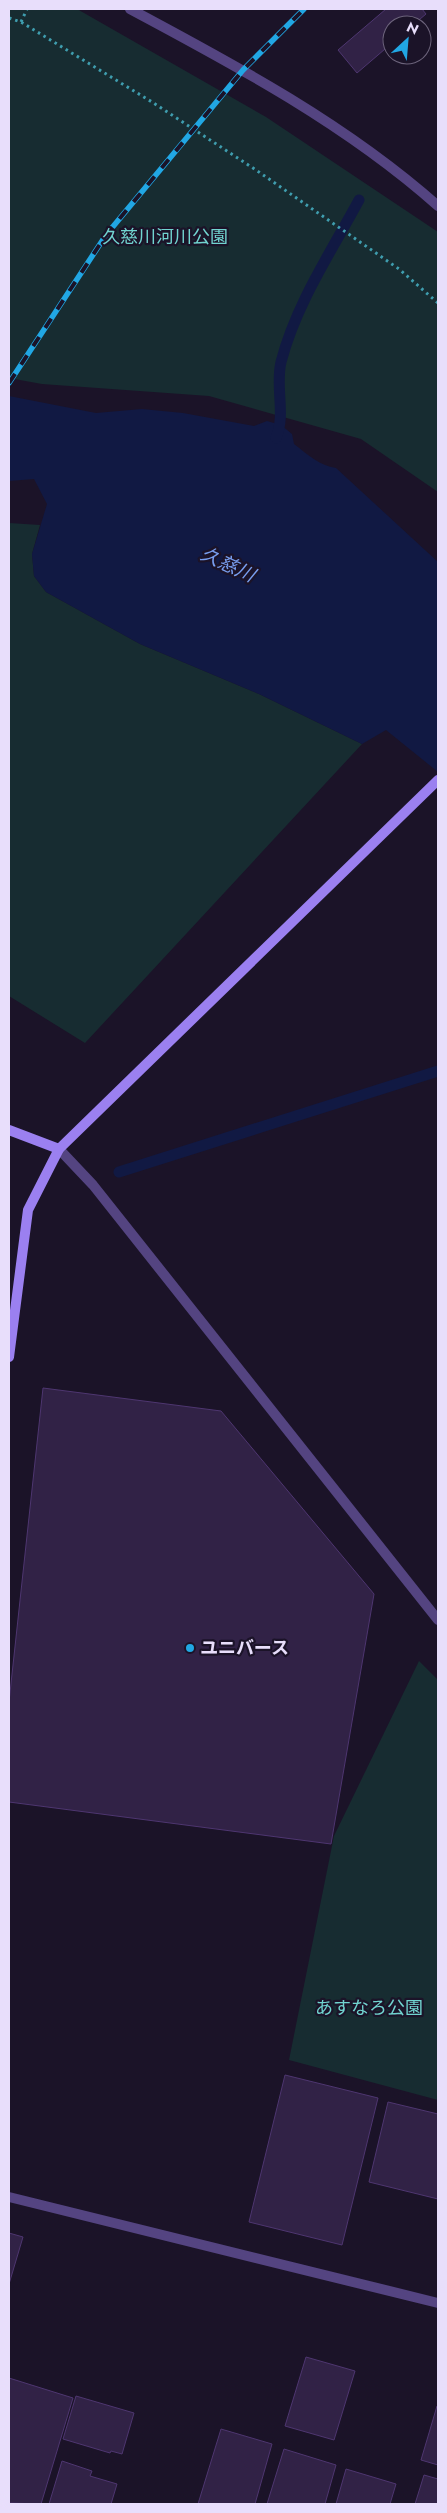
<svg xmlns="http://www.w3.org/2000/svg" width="447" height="2513" viewBox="0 0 447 2513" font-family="Jost,'Noto Sans JP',sans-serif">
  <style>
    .green { fill: #172c31 }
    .water { fill: #111943 }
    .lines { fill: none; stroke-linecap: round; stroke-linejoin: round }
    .stream { stroke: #111943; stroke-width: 11 }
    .building { fill: #312246; stroke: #4e3670 }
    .path { stroke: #3f9dae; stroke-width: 3; stroke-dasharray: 2.5 4; stroke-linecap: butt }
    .street { stroke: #544481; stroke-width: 10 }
    .secondary { stroke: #9b80f0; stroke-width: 10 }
    .rail-casing { stroke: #21a7e4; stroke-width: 5.5 }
    .rail { stroke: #1b1328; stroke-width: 4; stroke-dasharray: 11; stroke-linecap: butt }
    .poi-dot { fill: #21a7e4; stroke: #1b1328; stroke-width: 2 }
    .labels { text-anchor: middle; stroke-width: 4.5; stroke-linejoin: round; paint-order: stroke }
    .park-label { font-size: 18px; fill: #71d4d0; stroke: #1b1328 }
    .poi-label { font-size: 18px; font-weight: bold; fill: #e8defb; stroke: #1b1328; text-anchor: start }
    .water-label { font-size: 19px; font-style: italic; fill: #789eef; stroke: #1b1328 }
  </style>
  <rect width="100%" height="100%" fill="#1b1328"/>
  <g class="green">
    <path d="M9,9H77L266,117L438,232V492L361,439L209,396L42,384L9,378Z"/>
    <path d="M9,523L40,525L32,554L34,576L46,592L140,644L259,694L362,744L85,1043L9,996Z"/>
    <path d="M419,1661L438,1680V2100L289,2060L334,1836Z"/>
  </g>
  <path class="water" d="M9,396L96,413L142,409L183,413L254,426L267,421L281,425L292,434L294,444C307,454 320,466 336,468L438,562V772L386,730L362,744L259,694L140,644L46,592L34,576L32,554L47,504L34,479L9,481Z"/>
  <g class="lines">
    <g class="stream">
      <path d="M276,438C286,414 275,387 281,362C296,304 331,252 359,200"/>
      <path d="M119,1172L438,1071"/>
    </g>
  </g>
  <g class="building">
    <path d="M386,9H422L426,14L413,25H392V43L357,73L338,50Z"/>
    <path d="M43,1388L221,1411L374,1594L331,1844L9,1802V1702Z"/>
    <path d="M285,2075L378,2098L342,2245L249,2222Z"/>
    <path d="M388,2102L438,2114V2199L369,2182Z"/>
    <path d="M9,2233L23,2237L9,2284Z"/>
    <path d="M306,2357L355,2371L334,2440L285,2426Z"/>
    <path d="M9,2378L73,2398L41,2504L9,2503Z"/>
    <path d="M76,2396L134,2413L122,2454L111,2451L110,2453L63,2439Z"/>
    <path d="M437,2406H438V2465L421,2460Z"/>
    <path d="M221,2429L272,2444L255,2504H198Z"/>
    <path d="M284,2449L336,2465L325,2504H267Z"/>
    <path d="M62,2461L92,2471L90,2476L117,2484L111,2504H49Z"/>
    <path d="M346,2469L396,2484L390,2504H336Z"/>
    <path d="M424,2475L438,2479V2504H415Z"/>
  </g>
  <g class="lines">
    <g class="path">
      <path d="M9,18L21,22L152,102L256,170L399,269L438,303"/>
      <path d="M21,22L27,9"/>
    </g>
    <g class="street">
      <path d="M130,9C237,66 347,125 438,206"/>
      <path d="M59,1149L93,1185L438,1620"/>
      <path d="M9,2197L438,2303"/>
    </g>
    <g class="secondary">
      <path d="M9,1130L59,1149"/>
      <path d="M9,1357L28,1210L59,1149L438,780"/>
    </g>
    <g class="rail-casing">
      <path id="rail" d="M9,383L106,235L243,70L304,9"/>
    </g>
    <use href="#rail" class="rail"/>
  </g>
  <circle class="poi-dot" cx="190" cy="1648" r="5"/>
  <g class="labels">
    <g class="park-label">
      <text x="165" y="243">久慈川河川公園</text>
      <text x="369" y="2014">あすなろ公園</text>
    </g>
    <g class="poi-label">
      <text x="200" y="1654">ユニバース</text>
    </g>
    <g class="water-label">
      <text transform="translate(228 564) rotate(25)" y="7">久慈川</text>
    </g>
  </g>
  <rect width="447" height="2513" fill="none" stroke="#e8defb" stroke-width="20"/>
  <g transform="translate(407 40) rotate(26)"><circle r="24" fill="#1b1328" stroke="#6d647c"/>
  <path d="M0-4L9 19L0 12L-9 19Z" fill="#21a7e4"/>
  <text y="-8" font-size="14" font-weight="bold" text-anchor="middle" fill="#e8defb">N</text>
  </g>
</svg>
